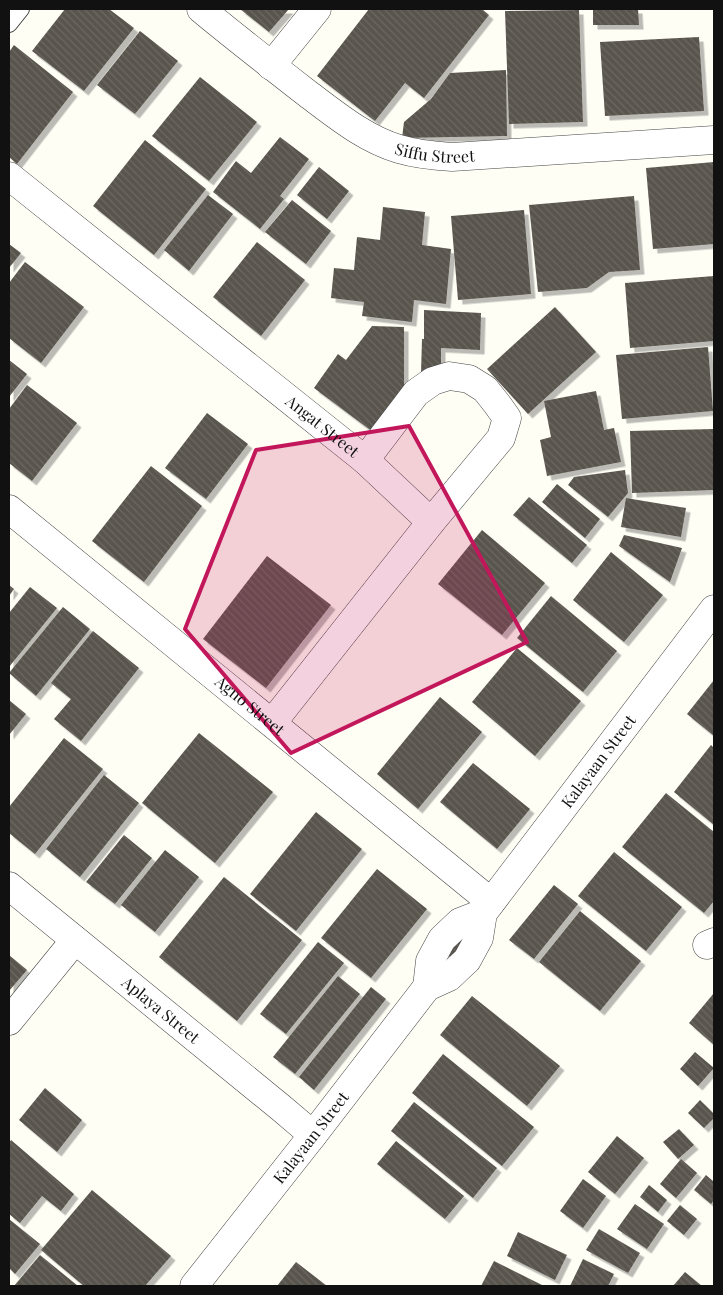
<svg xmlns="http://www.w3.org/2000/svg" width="723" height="1295" viewBox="0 0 723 1295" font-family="'Playfair Display',serif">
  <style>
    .building { fill: url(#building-back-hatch); filter: url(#shadow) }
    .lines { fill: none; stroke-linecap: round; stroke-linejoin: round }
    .service-casing { stroke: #444; stroke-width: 18 }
    .minor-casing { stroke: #444; stroke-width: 29 }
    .service { stroke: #fff; stroke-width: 16 }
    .minor { stroke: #fff; stroke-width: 28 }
    .marked { fill: #c2185b; fill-opacity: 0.2; stroke: #c2185b; stroke-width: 4; stroke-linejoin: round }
    .labels { text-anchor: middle; stroke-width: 5; stroke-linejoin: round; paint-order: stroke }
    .street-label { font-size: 16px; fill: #111; stroke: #fff }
  </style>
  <defs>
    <pattern id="building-back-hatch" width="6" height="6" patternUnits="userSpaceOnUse" patternTransform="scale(1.25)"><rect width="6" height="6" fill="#59544d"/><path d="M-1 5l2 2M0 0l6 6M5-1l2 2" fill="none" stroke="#6c6862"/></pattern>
    <filter id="shadow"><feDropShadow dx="4.5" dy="4.5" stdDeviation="0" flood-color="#0004"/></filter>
  </defs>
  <rect width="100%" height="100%" fill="#fffef5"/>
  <g class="building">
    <path d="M65,9H109L134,28L84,91L32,51Z"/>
    <path d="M240,9H289L269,32Z"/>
    <path d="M369,9H482L489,15L424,98L405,83L375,121L317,76Z"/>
    <path d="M593,9H638L639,25H593Z"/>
    <path d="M579,10L583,122L509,124L505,11Z"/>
    <path d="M140,31L178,61L135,114L97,85Z"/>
    <path d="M699,37L704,111L605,116L600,42Z"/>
    <path d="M14,45L73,92L17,164L9,157V52Z"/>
    <path d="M506,70L507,136L402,138L404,122L431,99L450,73Z"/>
    <path d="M200,77L257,122L209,181L152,136Z"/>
    <path d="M280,137L309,159L280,196L284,199L260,229L213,192L236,161L251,173Z"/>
    <path d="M145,140L206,189L154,255L93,206Z"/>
    <path d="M714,162V244L653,249L646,168Z"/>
    <path d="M319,167L349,191L327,219L297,195Z"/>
    <path d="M208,195L233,214L189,271L164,250Z"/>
    <path d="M634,196L640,270L609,272L587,288L538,292L529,205Z"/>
    <path d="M292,200L331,231L306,264L265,232Z"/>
    <path d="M383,207L425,212L422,245L451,249L446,304L414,300L412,322L362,316L364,302L331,298L334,268L354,270L357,237L380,240Z"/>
    <path d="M524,210L531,294L458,300L451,216Z"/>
    <path d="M257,242L305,280L261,336L213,297Z"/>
    <path d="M9,244L21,253L9,268Z"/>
    <path d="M25,262L84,307L41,363L9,338V283Z"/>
    <path d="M714,276V341L630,348L625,283Z"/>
    <path d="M555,307L596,352L528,414L487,369Z"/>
    <path d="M424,310L481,313L480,350L441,348V373H421L422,339H424Z"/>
    <path d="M372,326L404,327V398L377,435L314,388L338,354L346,360Z"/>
    <path d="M708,347L713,411L622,419L616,355Z"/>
    <path d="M9,360L27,374L9,397Z"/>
    <path d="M27,385L77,423L32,481L9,463V409Z"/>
    <path d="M596,391L604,430L614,428L621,462L547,476L540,440L551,437L544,401Z"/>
    <path d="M207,413L248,444L206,499L165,468Z"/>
    <path d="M714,429V490L632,493L630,431Z"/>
    <path d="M151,466L202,506L144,582L92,541Z"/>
    <path d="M625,470L628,493L608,517L568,485L574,477Z"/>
    <path d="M557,484L600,519L585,538L542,502Z"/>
    <path d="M529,497L587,545L572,563L513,515Z"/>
    <path d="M626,498L686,508L681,537L621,527Z"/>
    <path d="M482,530L545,583L502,635L438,584Z"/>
    <path d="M624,535L682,548L670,582L619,546Z"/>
    <path d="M611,552L663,595L624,642L573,600Z"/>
    <path d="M267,556L331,605L266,688L203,639Z"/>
    <path d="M9,585L14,589L9,596Z"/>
    <path d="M30,587L57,608L9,667V613Z"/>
    <path d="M551,596L617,651L583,692L517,638Z"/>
    <path d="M63,607L90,629L36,696L9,673Z"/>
    <path d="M93,631L139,668L81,741L54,719L71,699L51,683Z"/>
    <path d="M517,648L581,701L535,756L472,702Z"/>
    <path d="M714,680V736L687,714Z"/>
    <path d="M440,697L482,732L418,809L377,774Z"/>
    <path d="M9,700L26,714L9,735Z"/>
    <path d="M199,733L273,792L215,863L142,803Z"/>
    <path d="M64,738L103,769L35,854L9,833V807Z"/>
    <path d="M711,745L714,748V825L674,792Z"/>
    <path d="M473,763L530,809L497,849L440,802Z"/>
    <path d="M104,775L139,803L80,877L46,849Z"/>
    <path d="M666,793L714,832V901L704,913L622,847Z"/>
    <path d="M316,812L362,849L296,931L250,894Z"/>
    <path d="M124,835L152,858L115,904L86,882Z"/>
    <path d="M165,850L199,877L155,932L121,905Z"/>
    <path d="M614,852L682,907L646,951L578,896Z"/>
    <path d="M377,869L427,909L371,978L321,938Z"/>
    <path d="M224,877L302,940L237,1021L159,957Z"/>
    <path d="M554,885L578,904L534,959L509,940Z"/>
    <path d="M580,911L641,961L600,1011L539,962Z"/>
    <path d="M458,936L467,942L454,960L445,953Z"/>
    <path d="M318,942L344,963L286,1034L260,1014Z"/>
    <path d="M9,955L27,970L9,991Z"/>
    <path d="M338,976L360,994L295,1074L273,1057Z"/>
    <path d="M371,987L386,999L314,1090L299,1077Z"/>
    <path d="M714,993V1045L689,1023Z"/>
    <path d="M472,996L560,1066L527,1106L440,1035Z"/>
    <path d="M695,1052L714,1068L698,1086L680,1069Z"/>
    <path d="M443,1054L534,1127L502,1166L412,1093Z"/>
    <path d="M45,1088L82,1120L57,1152L19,1120Z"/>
    <path d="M700,1100L714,1114V1118L704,1128L688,1113Z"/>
    <path d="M414,1102L497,1168L473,1198L391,1131Z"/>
    <path d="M679,1129L694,1145L678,1159L663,1142Z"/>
    <path d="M617,1136L644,1158L615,1194L588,1172Z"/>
    <path d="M11,1140L74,1194L61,1211L42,1196L20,1223L9,1214V1143Z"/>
    <path d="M396,1141L464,1196L445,1219L377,1164Z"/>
    <path d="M681,1159L697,1173L676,1198L660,1184Z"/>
    <path d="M706,1175L714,1182V1200L711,1204L694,1190Z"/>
    <path d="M583,1179L606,1196L583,1228L560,1211Z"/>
    <path d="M649,1185L667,1200L658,1212L640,1197Z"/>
    <path d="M92,1190L171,1256L145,1286H84L41,1250Z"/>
    <path d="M635,1204L664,1224L647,1249L617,1229Z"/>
    <path d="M680,1205L697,1219L684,1235L667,1221Z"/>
    <path d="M9,1219L40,1244L15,1274L9,1268Z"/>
    <path d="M599,1229L640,1253L628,1273L586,1250Z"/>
    <path d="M518,1232L567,1255L555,1280L507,1256Z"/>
    <path d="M40,1255L78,1286H14Z"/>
    <path d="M583,1259L614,1274L608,1286H570Z"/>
    <path d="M494,1261L544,1286H481Z"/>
    <path d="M296,1262L327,1286H277Z"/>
    <path d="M685,1272L702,1286H673Z"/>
  </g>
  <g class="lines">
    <g class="service-casing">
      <path id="service" d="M9,24L21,9"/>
    </g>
    <g class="minor-casing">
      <g id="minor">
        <path id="s1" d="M201,9C236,38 272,66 308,94C336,115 365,139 399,149C416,154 434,156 452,157L714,140"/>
        <path d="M271,66L317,9"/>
        <path id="s2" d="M9,176L365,460L431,522"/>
        <path id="s3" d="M9,509L491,902"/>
        <path d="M272,723L431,522L501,438L507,418L497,404L485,389L469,379L449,376L433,381L416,393L365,460"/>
        <path id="s4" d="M9,886L280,1107L313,1135"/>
        <path d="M707,945L714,942"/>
        <path d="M427,987L430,961L442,939L460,922L483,913"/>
        <path d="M9,1021L75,940"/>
        <path id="s5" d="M194,1286L313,1135L427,987L449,977L467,960L479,938L483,913L714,609"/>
      </g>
    </g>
    <use href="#service" class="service"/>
    <use href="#minor" class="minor"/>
  </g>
  <path class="marked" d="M409,426L527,642L291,753L185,629L256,450Z"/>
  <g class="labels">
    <g class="street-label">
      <text dy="6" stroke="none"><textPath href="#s1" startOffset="280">Siffu Street</textPath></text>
      <text dy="6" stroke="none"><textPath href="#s2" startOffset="401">Angat Street</textPath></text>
      <text dy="6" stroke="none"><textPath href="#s3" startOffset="311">Agno Street</textPath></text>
      <text dy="6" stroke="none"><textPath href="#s5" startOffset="669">Kalayaan Street</textPath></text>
      <text dy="6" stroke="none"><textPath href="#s4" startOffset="196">Aplaya Street</textPath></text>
      <text dy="6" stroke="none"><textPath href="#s5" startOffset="189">Kalayaan Street</textPath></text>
    </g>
  </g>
  <rect width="723" height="1295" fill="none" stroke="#111111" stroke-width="20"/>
</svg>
